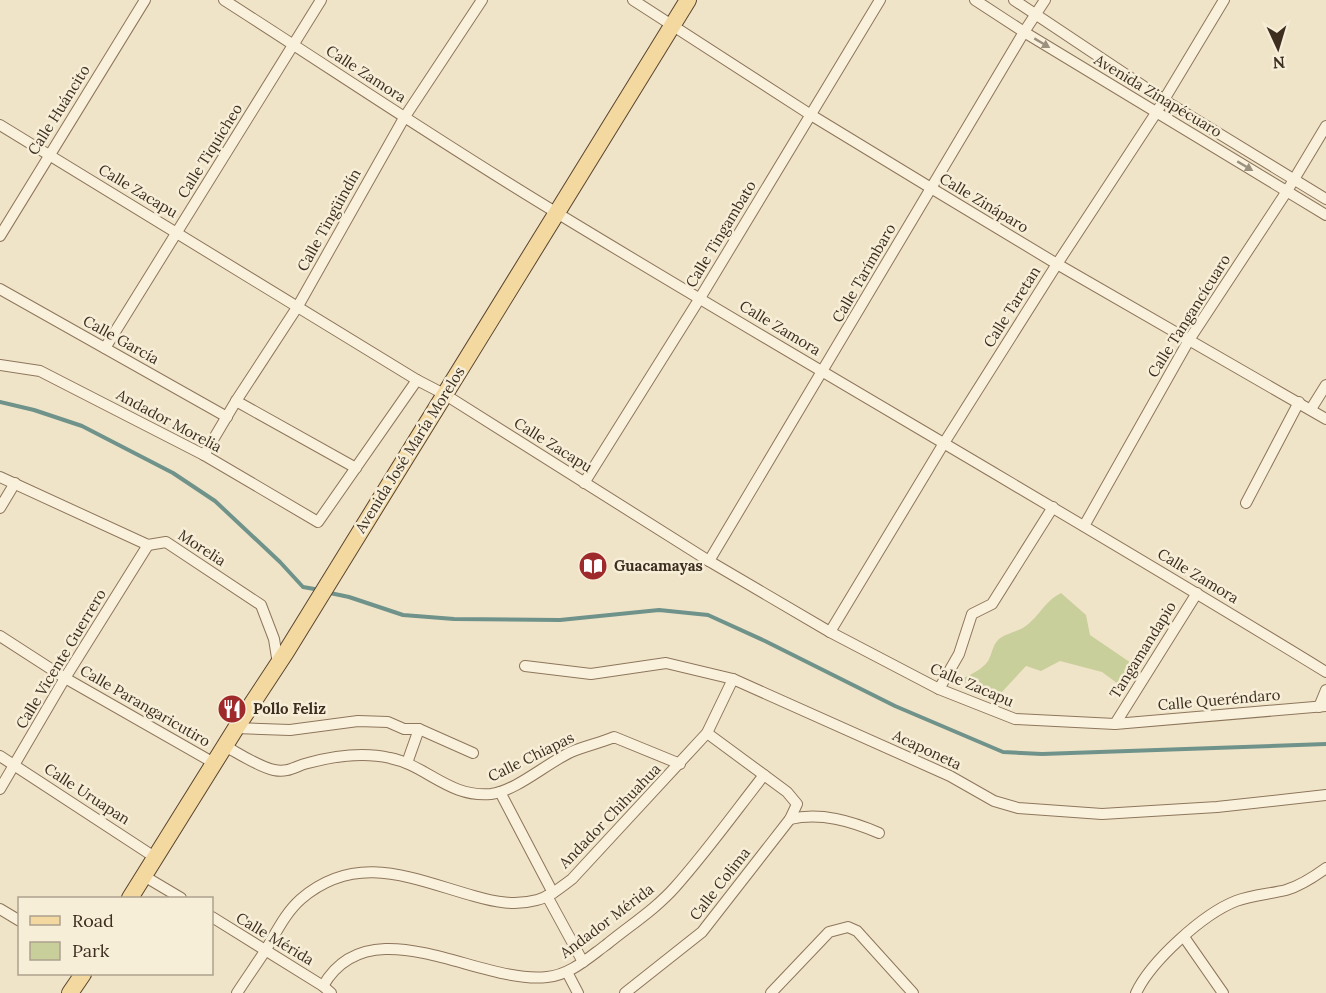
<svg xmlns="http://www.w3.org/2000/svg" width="1326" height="993" viewBox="0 0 1326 993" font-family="Lora,serif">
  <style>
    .green { fill: #c9cf9b }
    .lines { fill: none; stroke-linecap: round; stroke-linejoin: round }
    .stream { stroke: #6f938a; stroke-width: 4 }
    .street-casing { stroke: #8d765c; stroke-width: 12 }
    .primary-casing { stroke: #5b4430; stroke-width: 18 }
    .street { stroke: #faf1dc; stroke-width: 10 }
    .primary { stroke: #f3d9a0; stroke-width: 16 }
    .oneway { fill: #9c907e }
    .labels { text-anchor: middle; stroke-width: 5; stroke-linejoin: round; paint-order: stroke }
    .street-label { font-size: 15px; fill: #3d2e20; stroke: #f7eed8 }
    .poi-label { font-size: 15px; font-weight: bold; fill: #3d2e20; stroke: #f7eed8; text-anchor: start }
  </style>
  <rect width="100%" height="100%" fill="#f0e4c8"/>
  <path class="green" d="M1061,593L1086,615L1090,635L1140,669L1125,689L1102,672L1060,661L1041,671L1026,666L1001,693L984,698L975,687L960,680C969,675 982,670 988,661C992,655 992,646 998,640C1005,633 1019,632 1027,625C1041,614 1044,602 1061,593Z"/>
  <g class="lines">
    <g class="stream">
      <path d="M0,402L34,410L82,426L173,473L215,501L280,562L303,587L320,590"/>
      <path d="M330,593L349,597L403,615L454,619L560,620L659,610L708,615L765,641L895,706L1003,752L1042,754L1326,744"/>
    </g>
    <g class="street-casing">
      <g id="street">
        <path d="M224,0C335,71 444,145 557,213C812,368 1072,516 1326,672"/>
        <path d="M633,0L811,115L931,188L1057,264L1326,419"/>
        <path d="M975,0L1024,32L1326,215"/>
        <path d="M1014,0L1164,100L1326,199"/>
        <path d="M0,125L417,380L444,394L709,561L830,632L939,689L1015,719L1115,724L1326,706"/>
        <path d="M0,236L145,0"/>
        <path d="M0,289L227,417"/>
        <path d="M105,348L321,0"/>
        <path d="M0,365L40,371L204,455L318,522L417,380"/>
        <path d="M236,401L356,468"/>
        <path d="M1311,409L1326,385"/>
        <path d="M204,455L236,401L298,306L404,118L482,0"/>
        <path d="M0,477L148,545L166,542L261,605L274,639L278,664"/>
        <path d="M584,483L700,298L880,0"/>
        <path d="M1246,503L1299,402"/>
        <path d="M0,508L15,483"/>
        <path d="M1084,526L1189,340L1287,191L1326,126"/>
        <path d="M709,561L1024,32L1045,0"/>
        <path d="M830,632L944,443L1057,264L1156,113L1224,0"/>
        <path d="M0,636L65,678L214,763"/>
        <path d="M525,666L591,674L666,663L733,679L950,776L994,801L1018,808L1102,814L1217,807L1326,795"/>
        <path d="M939,689L959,654L972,614L992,604L1053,507"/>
        <path d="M1319,707L1326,690"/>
        <path d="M1115,724L1197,593"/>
        <path d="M236,728L290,730L358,721L388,722L404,729H419L473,753"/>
        <path d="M225,746C238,753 259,767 274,770C289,773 295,766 308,763C334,756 364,752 390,758C426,765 449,798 491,794C516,791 547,763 571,752C585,746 600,743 614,737L680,764"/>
        <path d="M0,756L156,858"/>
        <path d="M407,763L419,729"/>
        <path d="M0,789L65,678L148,545"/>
        <path d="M500,792L553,893"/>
        <path d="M790,819C821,812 851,821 879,833"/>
        <path d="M144,876L181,898"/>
        <path d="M547,896L583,962"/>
        <path d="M0,909L20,921"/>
        <path d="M212,917L323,986L331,993"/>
        <path d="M1184,937L1223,993"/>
        <path d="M567,972L578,993"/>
        <path d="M323,986C370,904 479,985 547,977C570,975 588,958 606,945C629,926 656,909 676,886C707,851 735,812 764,775"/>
        <path d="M237,993C246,979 256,965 265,951C276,933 285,913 301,899C357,851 413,879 474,896C495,902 515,906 537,900C550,897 561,887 572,879L707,733L733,679"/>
        <path d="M625,993L702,932L790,819L797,804L787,792L707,733"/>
        <path d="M771,993L829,932L848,927L857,931L913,993"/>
        <path d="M1136,993C1151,961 1203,914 1236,901C1252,895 1270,894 1286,890C1299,886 1315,876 1326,868"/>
      </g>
    </g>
    <g class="primary-casing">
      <g id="primary">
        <path d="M130,898L236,728L286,652L688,0"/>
        <path d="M70,993L83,974"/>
      </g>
    </g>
    <use href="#street" class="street"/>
    <use href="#primary" class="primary"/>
  </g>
  <defs><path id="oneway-solid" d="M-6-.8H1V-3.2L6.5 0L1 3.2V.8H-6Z" transform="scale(1.5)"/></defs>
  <g class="oneway">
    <use href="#oneway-solid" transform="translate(1042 43) rotate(31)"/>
    <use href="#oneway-solid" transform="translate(1245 166) rotate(31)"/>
  </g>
  <defs>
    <g id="library-disc" transform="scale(1.5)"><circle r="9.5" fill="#9e2a2b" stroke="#f7eed8"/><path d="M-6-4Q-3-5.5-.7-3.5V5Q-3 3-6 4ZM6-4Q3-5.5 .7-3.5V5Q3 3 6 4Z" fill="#fff"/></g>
    <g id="restaurant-disc" transform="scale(1.5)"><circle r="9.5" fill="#9e2a2b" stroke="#f7eed8"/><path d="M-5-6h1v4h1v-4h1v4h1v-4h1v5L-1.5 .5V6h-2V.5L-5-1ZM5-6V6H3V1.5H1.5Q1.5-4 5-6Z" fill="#fff"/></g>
  </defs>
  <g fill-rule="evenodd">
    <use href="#library-disc" x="593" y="566"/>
    <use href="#restaurant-disc" x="232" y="709"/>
  </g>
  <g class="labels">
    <g class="street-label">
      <text transform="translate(366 74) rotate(33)" y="5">Calle Zamora</text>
      <text transform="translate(1158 96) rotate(31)" y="5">Avenida Zinapécuaro</text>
      <text transform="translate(59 110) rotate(-58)" y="5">Calle Huáncito</text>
      <text transform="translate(210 151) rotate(-58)" y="5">Calle Tiquicheo</text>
      <text transform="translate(138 191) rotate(31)" y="5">Calle Zacapu</text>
      <text transform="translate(984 203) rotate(31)" y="5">Calle Zináparo</text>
      <text transform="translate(329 220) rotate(-61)" y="5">Calle Tingüindín</text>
      <text transform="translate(721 234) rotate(-59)" y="5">Calle Tingambato</text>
      <text transform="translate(864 273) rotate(-60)" y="5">Calle Tarímbaro</text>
      <text transform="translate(1012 307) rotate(-58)" y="5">Calle Taretan</text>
      <text transform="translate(1189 316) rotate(-58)" y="5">Calle Tangancícuaro</text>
      <text transform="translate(780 328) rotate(31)" y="5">Calle Zamora</text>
      <text transform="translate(121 340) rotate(29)" y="5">Calle García</text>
      <text transform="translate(169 421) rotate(28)" y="5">Andador Morelia</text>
      <text transform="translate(553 445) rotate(32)" y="5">Calle Zacapu</text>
      <text transform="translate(410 450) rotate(-58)" y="5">Avenida José María Morelos</text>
      <text transform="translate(202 548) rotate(33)" y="5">Morelia</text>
      <text transform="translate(1198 576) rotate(31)" y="5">Calle Zamora</text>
      <text transform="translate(1143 650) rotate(-58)" y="5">Tangamandapio</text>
      <text transform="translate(61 659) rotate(-59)" y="5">Calle Vicente Guerrero</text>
      <text transform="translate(972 685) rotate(23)" y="5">Calle Zacapu</text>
      <text transform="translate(1219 700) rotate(-5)" y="5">Calle Queréndaro</text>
      <text transform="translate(145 706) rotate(30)" y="5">Calle Parangaricutiro</text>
      <text transform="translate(927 750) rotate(25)" y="5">Acaponeta</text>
      <text transform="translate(531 757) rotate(-26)" y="5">Calle Chiapas</text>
      <text transform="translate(87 794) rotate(33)" y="5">Calle Uruapan</text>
      <text transform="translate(610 816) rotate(-46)" y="5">Andador Chihuahua</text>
      <text transform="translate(720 884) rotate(-52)" y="5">Calle Colima</text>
      <text transform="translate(607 921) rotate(-37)" y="5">Andador Mérida</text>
      <text transform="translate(275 939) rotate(31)" y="5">Calle Mérida</text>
    </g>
    <g class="poi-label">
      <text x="614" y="571">Guacamayas</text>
      <text x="253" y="714">Pollo Feliz</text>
    </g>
  </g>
  <rect x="18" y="897" width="195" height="78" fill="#f7eed8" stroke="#ada18e" stroke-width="1.5"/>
  <rect x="30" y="916" width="30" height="9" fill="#f3d9a0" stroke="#ada18e" stroke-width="1.5"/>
  <text x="72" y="927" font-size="18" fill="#3d2e20">Road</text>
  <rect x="30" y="942" width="30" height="18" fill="#c9cf9b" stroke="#ada18e" stroke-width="1.5"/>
  <text x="72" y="957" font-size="18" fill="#3d2e20">Park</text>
  <g transform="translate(1278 48) rotate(176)" stroke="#f7eed8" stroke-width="4.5" paint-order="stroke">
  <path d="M0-4.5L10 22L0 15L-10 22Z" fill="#3d2e20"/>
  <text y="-9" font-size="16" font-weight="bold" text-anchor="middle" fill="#3d2e20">N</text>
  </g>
</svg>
